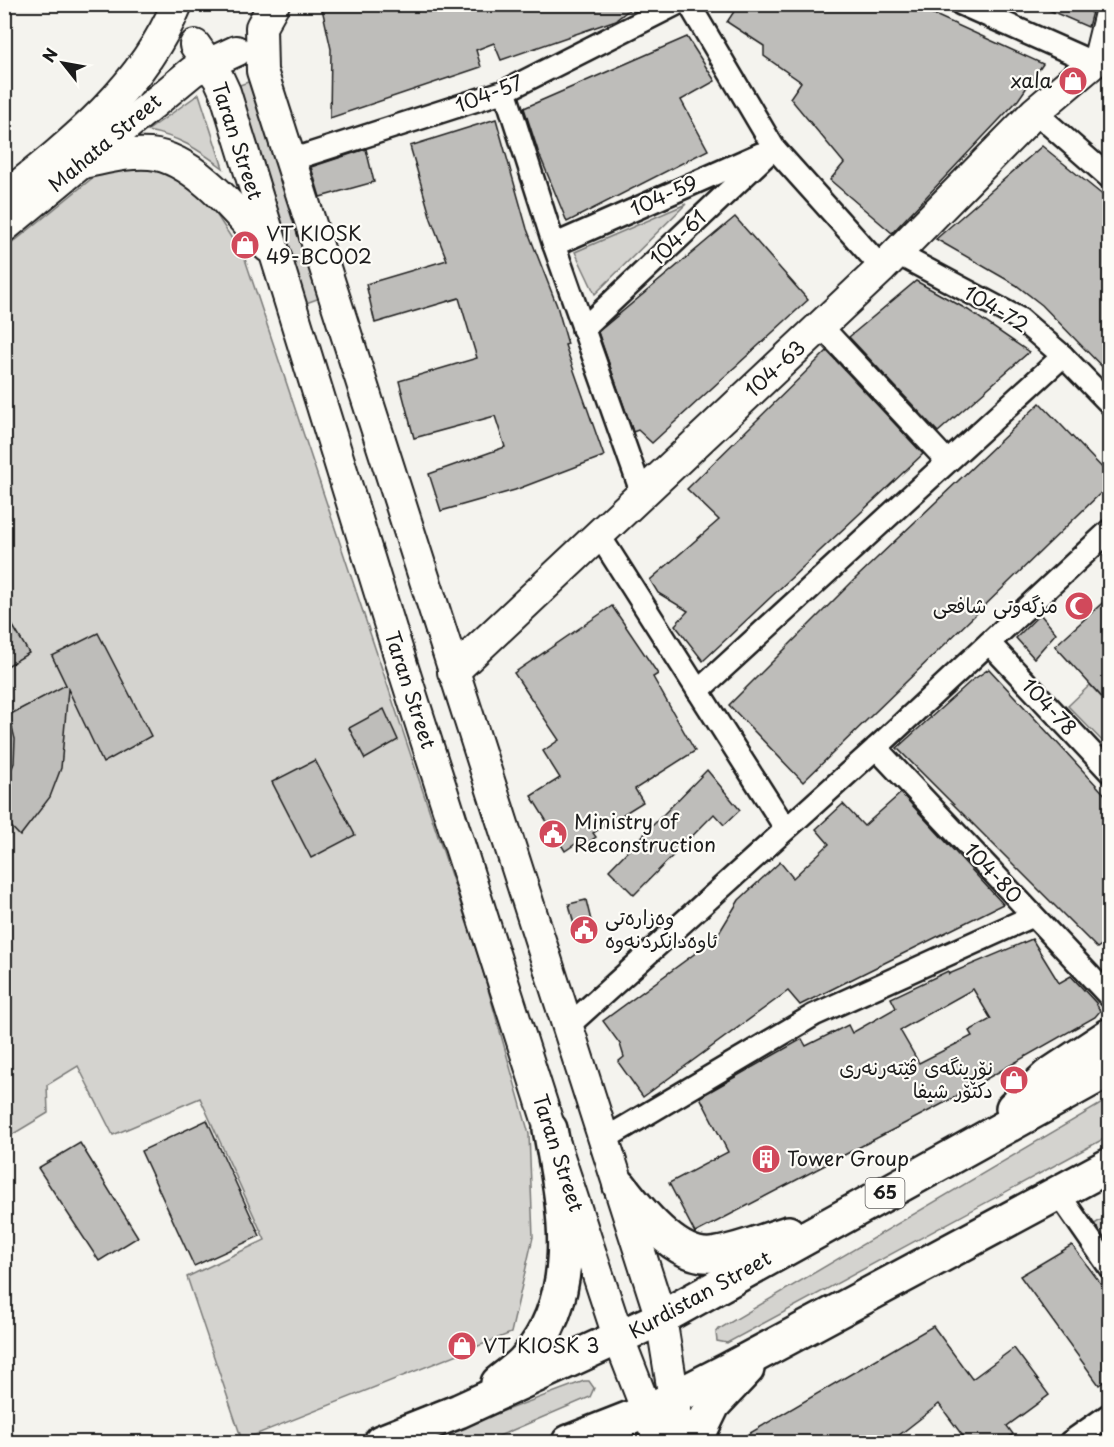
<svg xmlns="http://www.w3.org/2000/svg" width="1114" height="1447" viewBox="0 0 1114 1447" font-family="'Playpen Sans','Playpen Sans Arabic',sans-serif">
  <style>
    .green { fill: #d4d3cf; stroke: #787876; stroke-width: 1.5 }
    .building { fill: #bebdba; stroke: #1c1c1c; stroke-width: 1.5; fill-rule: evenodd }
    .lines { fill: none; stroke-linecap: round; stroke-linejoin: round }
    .street-casing { stroke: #1c1c1c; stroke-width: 26 }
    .secondary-casing { stroke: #1c1c1c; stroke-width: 34 }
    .highway-casing { stroke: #1c1c1c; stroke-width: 38 }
    .street { stroke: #fdfcf7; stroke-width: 21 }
    .secondary { stroke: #fdfcf7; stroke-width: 30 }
    .highway { stroke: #fdfcf7; stroke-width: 33 }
    .labels { text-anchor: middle; stroke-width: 4.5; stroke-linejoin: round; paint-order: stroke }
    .shield { fill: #fdfcf7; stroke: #605f5e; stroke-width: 1.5 }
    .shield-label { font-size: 18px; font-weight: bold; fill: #1c1c1c }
    .poi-label { font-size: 20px; fill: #1c1c1c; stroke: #fdfcf7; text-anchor: start }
    .street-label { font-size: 20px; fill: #1c1c1c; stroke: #fdfcf7 }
  </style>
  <rect width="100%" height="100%" fill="#f4f3ee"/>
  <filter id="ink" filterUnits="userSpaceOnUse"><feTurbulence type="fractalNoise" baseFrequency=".0167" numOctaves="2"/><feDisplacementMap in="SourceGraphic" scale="12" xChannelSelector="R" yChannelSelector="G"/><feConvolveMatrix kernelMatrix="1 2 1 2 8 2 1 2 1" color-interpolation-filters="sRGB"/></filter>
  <g filter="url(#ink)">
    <g class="green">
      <path d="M251,81L320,298L306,303L237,86Z"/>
      <path d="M199,94L223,168C198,149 178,136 147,131Z"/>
      <path d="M119,162L166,171L211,206L245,259L482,968L529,1134L533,1237L511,1333L242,1440L187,1277L265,1240L200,1098L113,1135L78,1066L47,1085L48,1113L5,1139V249L101,171Z"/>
      <path d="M686,204L595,294L575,252Z"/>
      <path d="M1090,685L1103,699L1109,693V748L1068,706Z"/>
      <path d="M1109,1099V1136L727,1343L717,1341L716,1333L719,1329Z"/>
      <path d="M1109,1215V1252L1091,1226Z"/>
      <path d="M584,1381H589L594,1388L590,1397L485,1442H421Z"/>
    </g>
    <g class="building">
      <path d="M321,4H636L616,20L501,60L494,43L476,50L481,67L330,118L331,49Z"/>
      <path d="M739,4H911L1043,64L1018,100L892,233L830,180L844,163L790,98L801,82L764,56V46L727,22Z"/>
      <path d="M1035,4H1094L1088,27Z"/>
      <path d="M687,37L715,81L681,100L708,150L567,222L538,151L524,108Z"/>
      <path d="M496,119L527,229L557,306L568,344L565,345L604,456L515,490L441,511L429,474L505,447L495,416L414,438L399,381L477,358L459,298L375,323L366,284L447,260L431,219L410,146Z"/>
      <path d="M1042,146L1110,201V375L1042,305L1016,285L936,239Z"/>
      <path d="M366,149L374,182L320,197L311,167Z"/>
      <path d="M735,217L808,300L652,443L638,430L633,432L598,332Z"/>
      <path d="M916,281L968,310L1029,352L938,432L849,337Z"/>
      <path d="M827,351L923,454L703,661L675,625L688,611L658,593L650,580L719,520L687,489Z"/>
      <path d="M1040,403L1110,476V484L803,782L729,705L857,577Z"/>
      <path d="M1110,596V706L1055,646Z"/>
      <path d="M612,606L658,674L653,677L695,751L635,789L643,802L593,833L596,837L581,847L577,843L565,851L531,796L560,778L543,751L559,740L514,673Z"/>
      <path d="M4,611L29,653L4,668Z"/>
      <path d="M1040,614L1056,633L1034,658L1016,638Z"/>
      <path d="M98,633L151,736L103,763L68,689L61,768L50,797L20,836L4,819V786L14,763L15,739L9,715L66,685L52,656Z"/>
      <path d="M989,669L1110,800V939L1097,948L897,748L971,681Z"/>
      <path d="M384,709L398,740L365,759L349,728Z"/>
      <path d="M315,760L355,835L311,858L272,782Z"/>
      <path d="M707,770L740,810L724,825L714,814L634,895L609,870Z"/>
      <path d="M901,793L1003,904L800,1005L788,991L643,1097L618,1062L624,1057L620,1044L603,1021L716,938L739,900L780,862L793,878L829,844L816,829L843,804L864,826Z"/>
      <path d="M586,900L593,929L576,933L569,904Z"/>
      <path d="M1032,939L1059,983L1071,976L1096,1003L1100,1011L1095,1017L944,1103L695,1233L669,1183L728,1152L700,1097L802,1039L806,1046L848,1025L852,1033L896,1008L891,998L948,971L949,974ZM973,989L991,1019L969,1031L972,1036L919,1063L900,1030Z"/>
      <path d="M207,1120L260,1236L194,1266L141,1151Z"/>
      <path d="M80,1143L138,1237L99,1261L38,1168Z"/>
      <path d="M1072,1245L1110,1296V1377L1099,1385L1020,1276Z"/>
      <path d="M933,1326L972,1379L1014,1348L1049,1395L1007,1426L1013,1434L1002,1443H968L939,1404L889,1443H733Z"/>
    </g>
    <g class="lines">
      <g class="street-casing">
        <g id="street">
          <path d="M689,4L774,148L882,268"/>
          <path d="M961,4L1092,62"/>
          <path d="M505,91L554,245L642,494"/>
          <path d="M1035,112L1110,178"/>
          <path d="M291,160L505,91L677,4"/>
          <path d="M554,245L760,154"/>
          <path d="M898,254L1020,319L1063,356L1110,404"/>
          <path d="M821,326L947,461"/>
          <path d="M583,329L774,148"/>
          <path d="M599,535L786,829"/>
          <path d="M989,643L1110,772"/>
          <path d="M698,691L1063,356"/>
          <path d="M876,748L1110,997"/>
          <path d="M566,1028L876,748L1110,530"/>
          <path d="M603,1140L814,1015L1033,916"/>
          <path d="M1058,1193L1110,1268"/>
          <path d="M1070,1442L1110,1414"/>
        </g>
      </g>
      <g class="secondary-casing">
        <g id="secondary">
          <path d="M274,4L261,27L262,71L661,1318L681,1442"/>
          <path d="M195,45L219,79L225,92L403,668L550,1129L619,1339L659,1442"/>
          <path d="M82,163C104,159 127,152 150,154C195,158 240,216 268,247"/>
          <path d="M4,197C72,143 143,87 177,4"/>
          <path d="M4,227L193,71L236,51"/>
          <path d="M453,672L882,268L1035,112L1099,58L1110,13"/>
        </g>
      </g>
      <g class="highway-casing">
        <g id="highway">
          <path d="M1013,1108L1048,1076L1110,1035"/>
          <path d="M620,1186C639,1211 677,1259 712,1255C737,1252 764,1240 788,1233"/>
          <path d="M498,1383C507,1375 519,1368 526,1359C583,1293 564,1206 550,1129"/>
          <path d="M381,1442L459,1411L661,1318L1110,1069"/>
          <path d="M569,1442L648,1411L728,1370L1110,1165"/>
          <path d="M695,1442L713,1405L747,1369"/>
        </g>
      </g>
      <use href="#street" class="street"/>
      <use href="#secondary" class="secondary"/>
      <use href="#highway" class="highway"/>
    </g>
  </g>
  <defs>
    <g id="shop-disc" transform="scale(1.5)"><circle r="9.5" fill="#d1495b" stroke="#fdfcf7"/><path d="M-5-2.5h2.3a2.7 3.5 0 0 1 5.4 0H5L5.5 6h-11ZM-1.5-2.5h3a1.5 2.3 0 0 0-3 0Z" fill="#fff"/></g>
    <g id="mosque-disc" transform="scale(1.5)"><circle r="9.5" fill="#d1495b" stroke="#fdfcf7"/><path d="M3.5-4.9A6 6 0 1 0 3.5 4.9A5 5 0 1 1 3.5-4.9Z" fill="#fff"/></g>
    <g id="civic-disc" transform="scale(1.5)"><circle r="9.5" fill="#d1495b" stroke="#fdfcf7"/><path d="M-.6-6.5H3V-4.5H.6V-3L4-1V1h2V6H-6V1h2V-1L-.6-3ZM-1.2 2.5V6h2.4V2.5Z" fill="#fff"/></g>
    <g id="building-disc" transform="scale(1.5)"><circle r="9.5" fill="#d1495b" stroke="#fdfcf7"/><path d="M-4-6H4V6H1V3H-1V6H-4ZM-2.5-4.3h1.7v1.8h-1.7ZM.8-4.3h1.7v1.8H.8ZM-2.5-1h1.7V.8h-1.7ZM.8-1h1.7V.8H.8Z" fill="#fff"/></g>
  </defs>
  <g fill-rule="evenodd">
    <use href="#shop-disc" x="1073" y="81"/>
    <use href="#shop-disc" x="245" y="245"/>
    <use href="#mosque-disc" x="1079" y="606"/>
    <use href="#civic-disc" x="553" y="834"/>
    <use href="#civic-disc" x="584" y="930"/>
    <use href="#shop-disc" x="1014" y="1080"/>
    <use href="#building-disc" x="766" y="1159"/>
    <use href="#shop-disc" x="462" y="1346"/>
  </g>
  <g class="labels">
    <rect class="shield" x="865.5" y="1178" width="39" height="30" rx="4.5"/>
    <g class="shield-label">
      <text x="885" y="1199">65</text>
    </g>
    <g class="poi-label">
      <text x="1052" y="88" text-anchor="end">xala</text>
      <text x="266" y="241">VT KIOSK<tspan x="266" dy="23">49-BC002</tspan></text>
      <text x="1058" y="613" text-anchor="end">مزگەوتی شافعی</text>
      <text x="574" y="829">Ministry of<tspan x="574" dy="23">Reconstruction</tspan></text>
      <text x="605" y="925">وەزارەتی<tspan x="605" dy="23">ئاوەدانکردنەوە</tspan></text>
      <text x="993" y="1075" text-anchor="end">نۆڕینگەی ڤێتەرنەری<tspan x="993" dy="23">دکتۆر شیفا</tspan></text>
      <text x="787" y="1166">Tower Group</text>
      <text x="483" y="1353">VT KIOSK 3</text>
    </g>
    <g class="street-label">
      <text transform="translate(489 94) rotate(-21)" y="7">104-57</text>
      <text transform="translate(237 141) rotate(72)" y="7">Taran Street</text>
      <text transform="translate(105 143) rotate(-40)" y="7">Mahata Street</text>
      <text transform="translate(664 196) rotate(-24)" y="7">104-59</text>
      <text transform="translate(678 238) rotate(-44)" y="7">104-61</text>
      <text transform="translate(996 309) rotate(31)" y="7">104-72</text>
      <text transform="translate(775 369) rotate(-43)" y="7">104-63</text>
      <text transform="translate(410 690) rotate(72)" y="7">Taran Street</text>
      <text transform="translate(1049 707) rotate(47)" y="7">104-78</text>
      <text transform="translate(993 873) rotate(47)" y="7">104-80</text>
      <text transform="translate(558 1153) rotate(72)" y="7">Taran Street</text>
      <text transform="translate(700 1295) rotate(-29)" y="7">Kurdistan Street</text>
    </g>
  </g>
  <rect width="1114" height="1447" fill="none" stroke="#fdfcf7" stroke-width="24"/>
  <rect x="12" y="12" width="1090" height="1423" fill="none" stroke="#1c1c1c" stroke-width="2" filter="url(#ink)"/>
  <g transform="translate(63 63) rotate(301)" stroke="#fdfcf7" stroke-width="4.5" paint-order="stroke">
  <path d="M0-4.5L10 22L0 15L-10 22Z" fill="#1c1c1c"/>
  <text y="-9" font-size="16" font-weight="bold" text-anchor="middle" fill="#1c1c1c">N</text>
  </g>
</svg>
